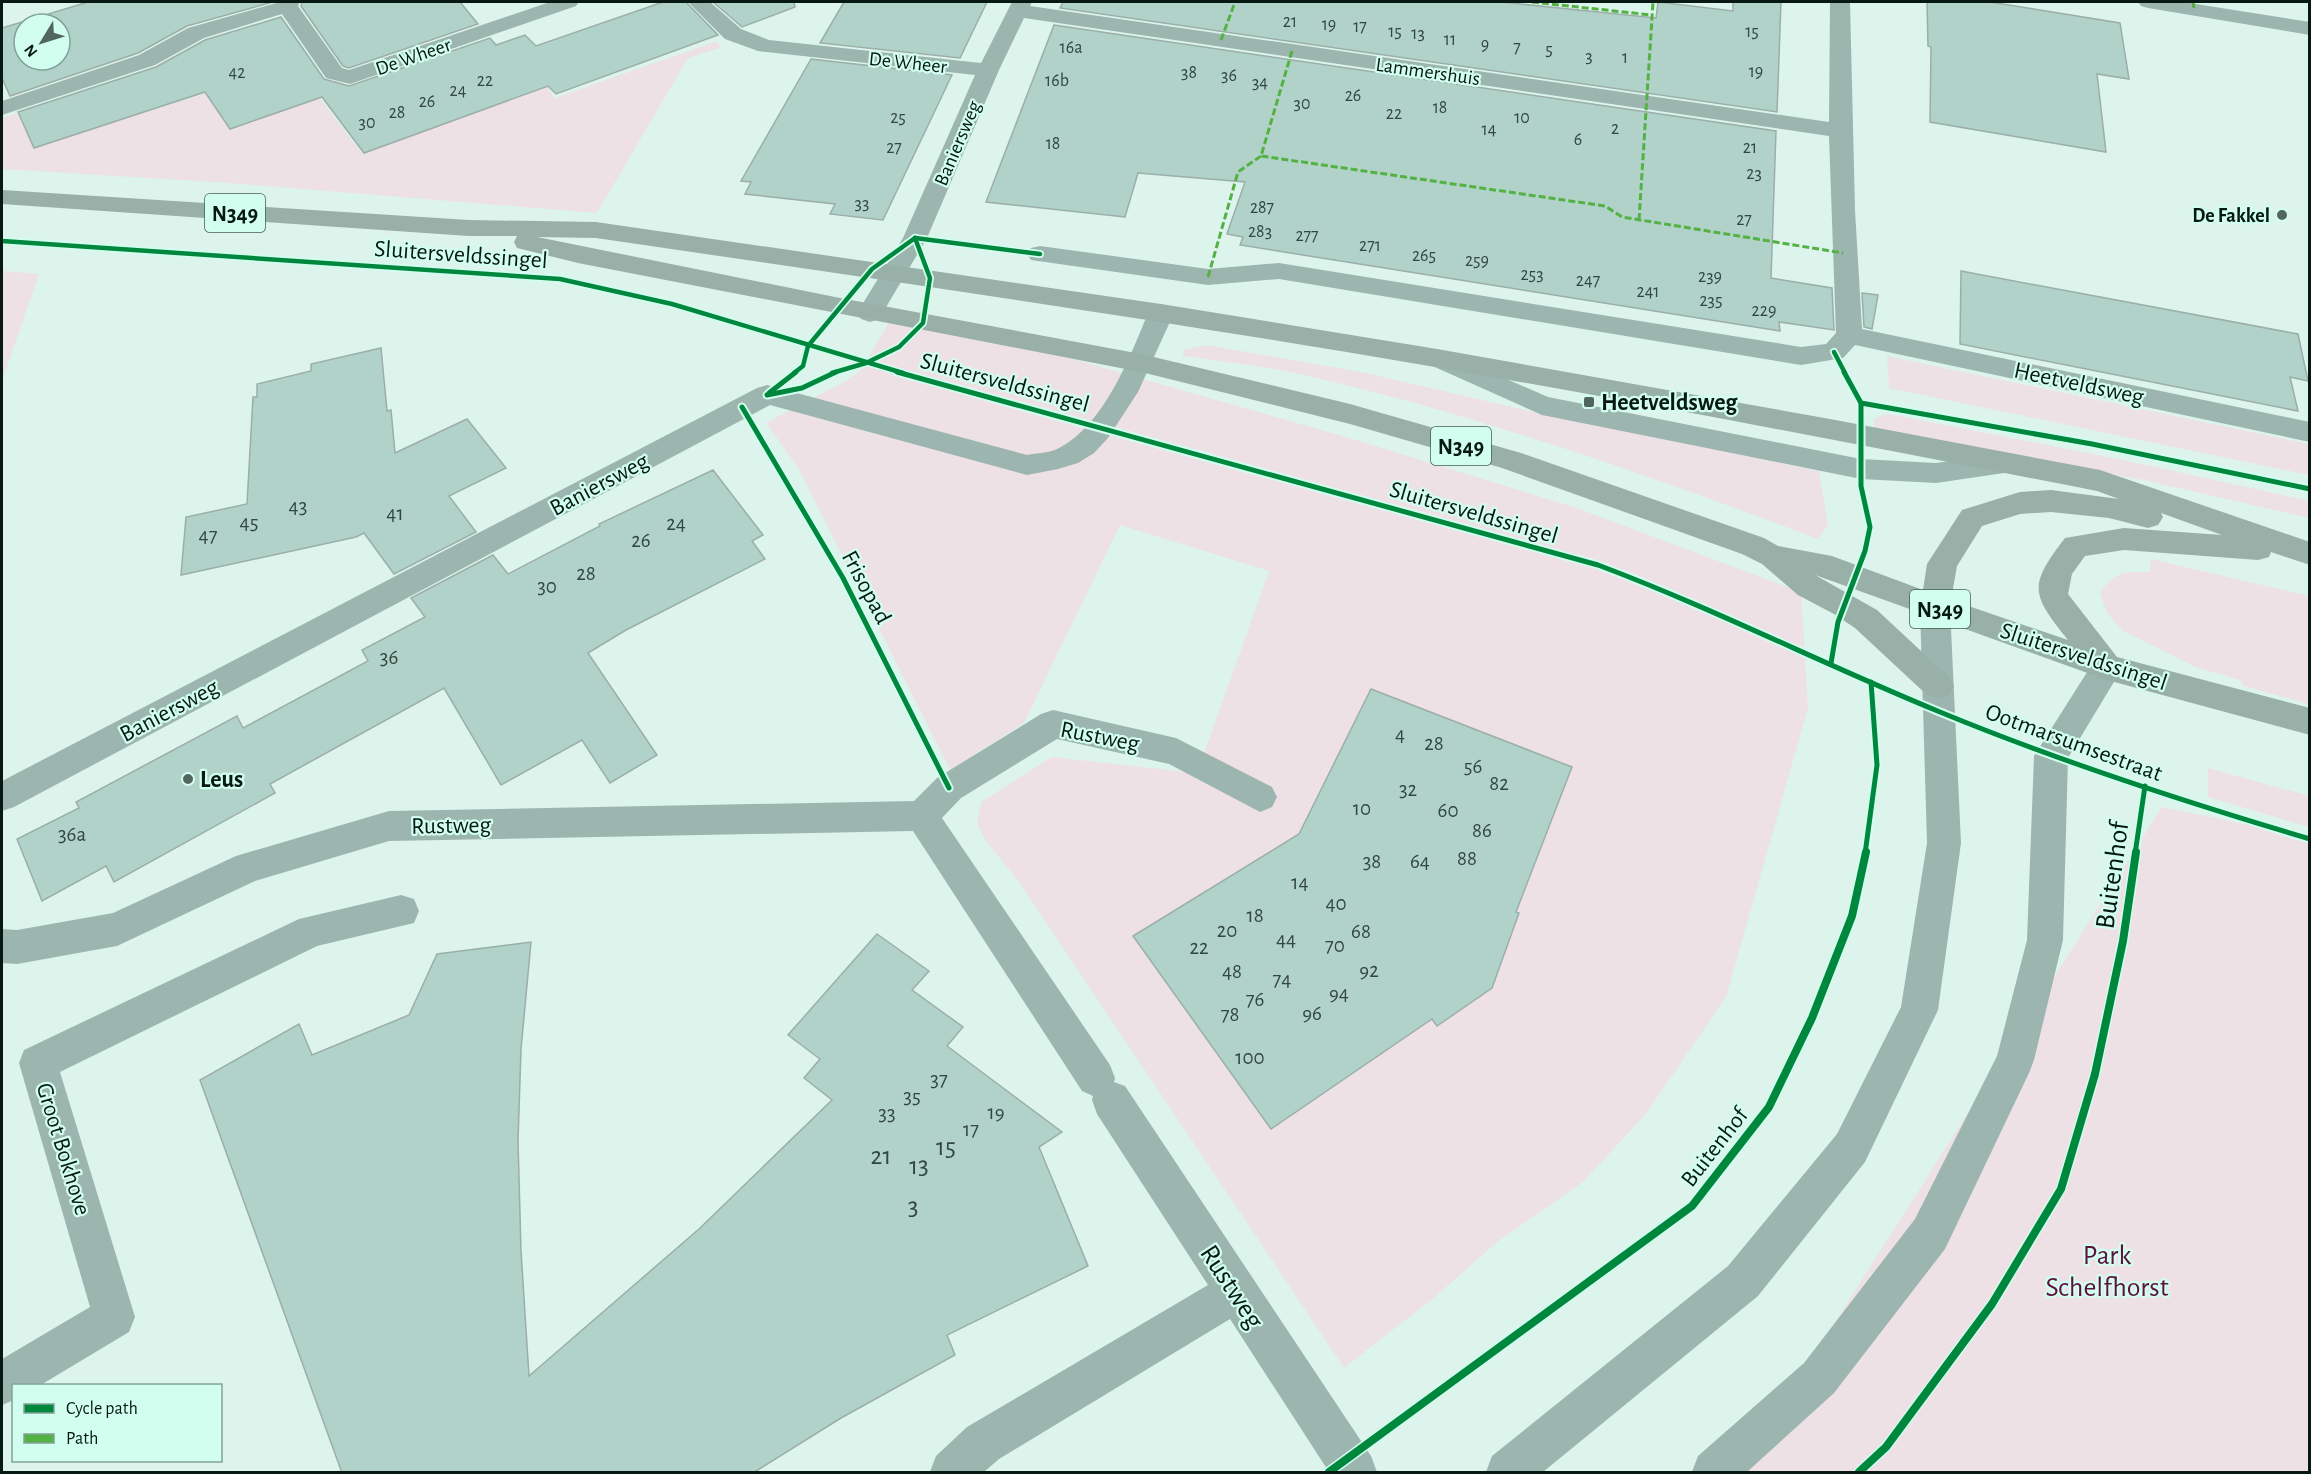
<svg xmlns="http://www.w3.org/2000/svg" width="2311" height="1474" viewBox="0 0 2311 1474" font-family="'Alegreya Sans',sans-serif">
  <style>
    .green { fill: #ede1e6 }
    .building { fill: #b1d2c8; stroke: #9baea8; stroke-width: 1.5; fill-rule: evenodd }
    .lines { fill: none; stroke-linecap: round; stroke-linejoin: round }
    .minor { fill: #9cb6af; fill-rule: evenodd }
    .major { fill: #98b0a8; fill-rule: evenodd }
    .quiet { stroke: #54b144; stroke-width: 3; stroke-dasharray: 7 3; stroke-linecap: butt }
    .cycleway-far2-casing { stroke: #d2fef0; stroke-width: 8 }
    .cycleway-far1-casing { stroke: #d2fef0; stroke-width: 9 }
    .cycleway-casing { stroke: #d2fef0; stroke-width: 11 }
    .cycleway-far2 { stroke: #00873e; stroke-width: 4.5 }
    .cycleway-far1 { stroke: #00873e; stroke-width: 5 }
    .cycleway { stroke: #00873e; stroke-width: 8 }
    .poi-dot { fill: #526660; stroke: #d2fef0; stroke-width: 2 }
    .labels { text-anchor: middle; stroke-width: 4.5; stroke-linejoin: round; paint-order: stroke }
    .far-number-label { font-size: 18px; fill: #324741 }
    .far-street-label { font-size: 20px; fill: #081914; stroke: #d2fef0 }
    .far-poi-label { font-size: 20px; font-weight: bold; fill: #081914; stroke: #d2fef0; text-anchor: end }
    .number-label { font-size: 21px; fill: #324741 }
    .shield { fill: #d2fef0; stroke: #455e56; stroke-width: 1.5 }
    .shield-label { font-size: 22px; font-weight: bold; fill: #081914 }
    .street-label { font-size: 24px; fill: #081914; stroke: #d2fef0 }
    .poi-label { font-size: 24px; font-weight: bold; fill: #081914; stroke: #d2fef0; text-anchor: start }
    .near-number-label { font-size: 26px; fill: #324741 }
    .near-street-label { font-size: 28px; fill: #081914; stroke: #d2fef0 }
    .near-park-label { font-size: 28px; fill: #5d113c; stroke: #d2fef0 }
  </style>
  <rect width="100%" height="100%" fill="#dcf4ec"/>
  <g class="green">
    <path d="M717,41L720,48L688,58L597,213L229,183L2,169V118L17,113L35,147L261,76L318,96L361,152L546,86L555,98Z"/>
    <path d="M2,271L39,274L2,381Z"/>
    <path d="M890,321L1034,348L1336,434L1574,507L1801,592L1808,708L1726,997L1645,1115L1583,1182L1497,1242L1436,1296L1344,1368L1019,882L986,841L977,824L981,802L1052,757L1197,773L1269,571L1120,525L1024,723L950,770L799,469L766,423L842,383L860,371Z"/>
    <path d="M1207,345L1366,373L1551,416L1819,471L1828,525L1818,539C1651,476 1482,416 1308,376C1267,366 1224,362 1183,356V350Z"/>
    <path d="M1887,356L2309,444V475L1889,388Z"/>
    <path d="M1888,414L2114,458L2309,501V518L2148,481L1874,428V419Z"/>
    <path d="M2151,559L2309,596V704L2243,686L2240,680L2195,667L2123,631L2107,613L2100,593C2114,571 2125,572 2150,572Z"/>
    <path d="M2208,768L2309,796V827L2208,797Z"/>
    <path d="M2162,807L2309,837V1472H1740Z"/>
  </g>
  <g class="building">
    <path d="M88,2H273L187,26L138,53L10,96L2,78V28ZM24,24H60V60H24Z"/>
    <path d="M302,2H460L478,24L349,68L343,66L301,6Z"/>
    <path d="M663,2H686L718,35L556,94L548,86L364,153L322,97L230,129L205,92L34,148L18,112L156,67L205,40L281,17L324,79L349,86L490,38L496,45L525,35L536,46Z"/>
    <path d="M713,2H794L795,7L742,27Z"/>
    <path d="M844,2H987L960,58L820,43Z"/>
    <path d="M1063,2H1501L1656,18L1658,2L1733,11V2H1781L1777,112L1060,8Z"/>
    <path d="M1927,2H1990L2120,23L2129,79L2097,74L2106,152L1930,122L1931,47L1928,46Z"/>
    <path d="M1054,25L1776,131L1771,278L1832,288L1834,330L1779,322L1780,331L1240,245L1243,237L1227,234L1245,182L1138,173L1125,217L986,202Z"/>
    <path d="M811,59L952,75L883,220L830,214L835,204L745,194L751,182L741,181Z"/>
    <path d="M1961,271L2298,334L2308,381L2290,377L2298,411L1960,344Z"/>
    <path d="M1862,293L1878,295L1872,329L1864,327Z"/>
    <path d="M381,348L387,411L391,410L395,453L467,419L506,468L449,496L476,532L394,574L364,533L356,537L181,575L186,517L247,504L253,397H257V384L311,371V364Z"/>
    <path d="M713,470L763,535L752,541L765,559L626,630L588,653L657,755L610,783L582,740L501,785L444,688L270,784L275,793L114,882L106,866L42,901L17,839L79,808L76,802L237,716L243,728L368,661L362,650L425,617L411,598L493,555L508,574L600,526L599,524Z"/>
    <path d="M1371,689L1572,767L1516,912L1519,913L1492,988L1437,1026L1432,1019L1271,1129L1133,936L1299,834Z"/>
    <path d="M877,934L929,971L912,990L963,1027L947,1046L1062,1132L1039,1147L1088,1266L947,1335L955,1355L841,1418L753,1473H342L200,1080L299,1024L312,1055L409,1015L437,954L531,942L521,1049L518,1141L521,1251L529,1376L699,1229L832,1100L804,1078L820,1059L788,1035Z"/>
  </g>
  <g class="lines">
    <g class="minor">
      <path d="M280,2H300L298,6L342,68L349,70L550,2H579L576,6L350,84L326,78L282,14L204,38L155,65L2,115V101L139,55L188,28Z"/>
      <path d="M688,2H710L741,29L769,40L981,63L1012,2H1032L1030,6L1829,122L1830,2H1850L1855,210L1862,329L2310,422V442L1855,345L1843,358L1801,365L1279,279L1208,285L1031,260L1027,254L1031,248L1040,246L1208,269L1279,263L1801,347L1826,344L1836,333L1829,136L1024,18L999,70L927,238L879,319L870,322L861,319L857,313L903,238L975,75L758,51L725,39Z"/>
      <path d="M2138,2H2183L2310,22V35L2148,8L2141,6Z"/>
      <path d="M1161,304L1170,307L1174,313L1138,392L1108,438L1094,453L1078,463L1058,469L1027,475L770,405L14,807L2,811V781L757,388L767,385L1027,455C1037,453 1050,453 1059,448C1104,425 1130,357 1148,313L1152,307Z"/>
      <path d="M1437,349L1548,397L1861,459L1936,463L2004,453L2014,456L2018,463L2014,470L2004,473L1936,483L1861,479L1542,415L1428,364L1424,358L1428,352Z"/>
      <path d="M1935,595L1946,598L1950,607L1961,843L1938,1010L1865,1162L1758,1296L1543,1472H1486L1492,1456L1728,1266L1837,1134L1901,1007L1927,843L1920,607L1924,598Z"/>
      <path d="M2107,654L2118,658L2123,667L2068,758L2063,940L2034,1060L2029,1073L1945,1249L1834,1393L1747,1472H1692L1698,1456L1804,1363L1915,1219L1997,1056L2027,940L2034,756L2096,658Z"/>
      <path d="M1053,710L1176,738L1272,787L1277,797L1272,807L1260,812L1169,764L1057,739L961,798L942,818L1110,1065L1115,1078L1114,1082L1125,1086L1371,1456L1377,1472H1329L1230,1319L999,1459L984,1472H930L936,1456L967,1427L1208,1285L1097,1114L1092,1100L1093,1096L1082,1091L913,831L389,841L255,881L117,946L17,964L2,963V929L17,930L113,913L236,856L389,811L914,801L937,778L1041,714Z"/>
      <path d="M401,895L414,899L419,911L414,923L317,946L60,1072L135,1317L129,1332L39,1386H14V1400L2,1405V1359L90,1307L19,1063L24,1050L299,919Z"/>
    </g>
    <path class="major" d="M2,190L469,220L596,222L1161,304L1437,349L1830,419L2100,470L2310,542V565L2271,552L2269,557L2258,560L2124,550L2085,556L2072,574L2068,594L2117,657L2310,708V735L2107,680L1815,575L1877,610L1949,677L1954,686L1949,695L1938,699L1927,695L1855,628L1834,614L1798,595L1762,564L1742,554L1502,468L1350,424L1141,372L578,263L517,248L514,242L517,236H469L2,204ZM537,237L596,238C876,279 1156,319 1435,367C1656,405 1877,448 2097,491L2119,499L2051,490L2020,492L1962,510L1927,564L1923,590L1832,556L1778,546L1764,538L1521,453L1350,404L1141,354L840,298ZM2051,512L2109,518L2148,528L2158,525L2163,517L2161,513L2222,535L2124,528L2065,538C2028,586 2031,594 2068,640L1951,600L1957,566L1982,526L2020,514Z"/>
    <g class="quiet">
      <path d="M1532,2L1651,15"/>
      <path d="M2193,2L2194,8"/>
      <path d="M1221,40L1235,2"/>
      <path d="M1292,51L1261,156L1605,206L1622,217L1843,253"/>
      <path d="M1639,220L1653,2"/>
      <path d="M1208,277L1238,172L1261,156"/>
    </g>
    <g class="cycleway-far2-casing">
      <g id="cycleway-far2">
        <path d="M915,238L1040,254"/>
        <path d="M2,241L560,279L672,304L903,373"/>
        <path d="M1834,352L1845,373"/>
        <path d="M794,373L803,366L808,346L872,269L915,238"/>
        <path d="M832,373L866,363L899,347L923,323L930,278L915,238"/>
      </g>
    </g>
    <g class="cycleway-far1-casing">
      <g id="cycleway-far1">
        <path d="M897,372L1598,565C1715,609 1825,665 1940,712C2061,762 2185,802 2310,839"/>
        <path d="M1844,372L1861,403L2092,444L2310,489"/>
        <path d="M769,393L796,372"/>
        <path d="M767,395L802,388L836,372"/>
        <path d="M742,407L843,578L949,788"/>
        <path d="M1831,663L1838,622L1865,551L1870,527L1861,486V403"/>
        <path d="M1865,854L1877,765L1871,682"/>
        <path d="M2135,854L2145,786"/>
      </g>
    </g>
    <g class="cycleway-casing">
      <g id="cycleway">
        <path d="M1329,1472L1692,1206L1769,1107L1812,1018L1852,916L1866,852"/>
        <path d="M1859,1472L1886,1447L1992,1304L2061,1189L2095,1074L2123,941L2136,852"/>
      </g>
    </g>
    <use href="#cycleway-far2" class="cycleway-far2"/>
    <use href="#cycleway-far1" class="cycleway-far1"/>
    <use href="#cycleway" class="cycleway"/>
  </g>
  <g class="poi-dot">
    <circle cx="2282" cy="215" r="6"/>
    <rect x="1583" y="396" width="12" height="12" rx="3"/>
    <circle cx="188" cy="779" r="6"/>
  </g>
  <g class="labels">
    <g class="far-number-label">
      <text x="1290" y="27">21</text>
      <text x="1329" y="30">19</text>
      <text x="1360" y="32">17</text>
      <text x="1395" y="37">15</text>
      <text x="1752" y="37">15</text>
      <text x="1418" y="39">13</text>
      <text x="1450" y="45">11</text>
      <text x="1485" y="50">9</text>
      <text x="1071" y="53">16a</text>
      <text x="1517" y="53">7</text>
      <text x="1549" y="55">5</text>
      <text x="1589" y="62">3</text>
      <text x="1625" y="63">1</text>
      <text x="1756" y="77">19</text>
      <text x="237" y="78">42</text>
      <text x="1189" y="78">38</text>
      <text x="1229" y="81">36</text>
      <text x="485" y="86">22</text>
      <text x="1057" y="86">16b</text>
      <text x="1260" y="88">34</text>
      <text x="458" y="96">24</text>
      <text x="1353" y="101">26</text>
      <text x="427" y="107">26</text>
      <text x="1302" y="109">30</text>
      <text x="1440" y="113">18</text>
      <text x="397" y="118">28</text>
      <text x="1394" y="119">22</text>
      <text x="898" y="123">25</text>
      <text x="1522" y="123">10</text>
      <text x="367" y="128">30</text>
      <text x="1615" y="134">2</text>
      <text x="1489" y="135">14</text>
      <text x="1578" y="145">6</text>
      <text x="1053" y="149">18</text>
      <text x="894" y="153">27</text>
      <text x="1750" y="153">21</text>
      <text x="1754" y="179">23</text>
      <text x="862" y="209">33</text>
      <text x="1262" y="213">287</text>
      <text x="1744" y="225">27</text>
      <text x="1260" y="237">283</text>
      <text x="1307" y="241">277</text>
      <text x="1370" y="251">271</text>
      <text x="1424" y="261">265</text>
      <text x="1477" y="266">259</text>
      <text x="1532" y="280">253</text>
      <text x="1710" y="282">239</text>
      <text x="1588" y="286">247</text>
      <text x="1648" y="297">241</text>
      <text x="1711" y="306">235</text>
      <text x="1764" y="316">229</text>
    </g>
    <g class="far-street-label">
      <text transform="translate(413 56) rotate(-19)" y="7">De Wheer</text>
      <text transform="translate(908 62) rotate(6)" y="7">De Wheer</text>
      <text transform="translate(1428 71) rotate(8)" y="7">Lammershuis</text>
      <text transform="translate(957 143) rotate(-67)" y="7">Baniersweg</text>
    </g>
    <g class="far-poi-label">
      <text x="2270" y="222">De Fakkel</text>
    </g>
    <g class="number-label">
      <text x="298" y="513">43</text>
      <text x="395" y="520">41</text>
      <text x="249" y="529">45</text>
      <text x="676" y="530">24</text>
      <text x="208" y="542">47</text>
      <text x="641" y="547">26</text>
      <text x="586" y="580">28</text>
      <text x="547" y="593">30</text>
      <text x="389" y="664">36</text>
      <text x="1400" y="741">4</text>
      <text x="1434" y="750">28</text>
      <text x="1473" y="773">56</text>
      <text x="1499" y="790">82</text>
      <text x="1408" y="796">32</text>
      <text x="1362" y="815">10</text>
      <text x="1448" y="817">60</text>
      <text x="1482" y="837">86</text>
      <text x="72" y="841">36a</text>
      <text x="1467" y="865">88</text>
      <text x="1372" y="868">38</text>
      <text x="1420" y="868">64</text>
      <text x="1300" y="889">14</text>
      <text x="1336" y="910">40</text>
      <text x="1255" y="922">18</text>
      <text x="1227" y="937">20</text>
      <text x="1361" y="938">68</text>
      <text x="1286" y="946">44</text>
      <text x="1335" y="952">70</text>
      <text x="1199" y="954">22</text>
      <text x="1369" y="977">92</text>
      <text x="1232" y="978">48</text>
      <text x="1282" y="986">74</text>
      <text x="1339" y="1000">94</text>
      <text x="1255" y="1006">76</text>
      <text x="1312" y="1020">96</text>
      <text x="1230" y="1021">78</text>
      <text x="1250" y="1064">100</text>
      <text x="939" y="1086">37</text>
      <text x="912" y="1103">35</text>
      <text x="996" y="1119">19</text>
      <text x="887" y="1120">33</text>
      <text x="971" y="1136">17</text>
    </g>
    <g class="shield">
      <rect x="205" y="194" width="60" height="38" rx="4.5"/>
      <rect x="1431" y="427" width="60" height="38" rx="4.5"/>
      <rect x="1910" y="590" width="60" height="38" rx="4.5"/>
    </g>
    <g class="shield-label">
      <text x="235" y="221">N349</text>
      <text x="1461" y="454">N349</text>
      <text x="1940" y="617">N349</text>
    </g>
    <g class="street-label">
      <text transform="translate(461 254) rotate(4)" y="8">Sluitersveldssingel</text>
      <text transform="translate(1005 382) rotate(15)" y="8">Sluitersveldssingel</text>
      <text transform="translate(2079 383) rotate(12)" y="8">Heetveldsweg</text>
      <text transform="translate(599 484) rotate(-28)" y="8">Baniersweg</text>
      <text transform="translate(1474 512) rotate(16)" y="8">Sluitersveldssingel</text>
      <text transform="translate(867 587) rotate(62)" y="8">Frisopad</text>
      <text transform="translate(2084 656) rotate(18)" y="8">Sluitersveldssingel</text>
      <text transform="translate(169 710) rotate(-28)" y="8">Baniersweg</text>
      <text transform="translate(1100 736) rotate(11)" y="8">Rustweg</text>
      <text transform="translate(2074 742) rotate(20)" y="8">Ootmarsumsestraat</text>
      <text transform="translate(451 825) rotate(-1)" y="8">Rustweg</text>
      <text transform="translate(1714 1147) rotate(-52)" y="8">Buitenhof</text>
      <text transform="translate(64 1149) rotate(73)" y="8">Groot Bokhove</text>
    </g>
    <g class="poi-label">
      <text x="1601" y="410">Heetveldsweg</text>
      <text x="200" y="787">Leus</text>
    </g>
    <g class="near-number-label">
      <text x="946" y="1155">15</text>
      <text x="881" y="1164">21</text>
      <text x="919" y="1174">13</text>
      <text x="913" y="1215">3</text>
    </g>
    <g class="near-street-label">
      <text transform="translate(2111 875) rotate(-82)" y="10">Buitenhof</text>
      <text transform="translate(1233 1286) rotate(57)" y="10">Rustweg</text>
    </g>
    <g class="near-park-label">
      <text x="2107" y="1264">Park<tspan x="2107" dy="32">Schelfhorst</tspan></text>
    </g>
  </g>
  <rect width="2311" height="1474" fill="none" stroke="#081914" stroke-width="6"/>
  <rect x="12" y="1384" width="210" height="78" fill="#d2fef0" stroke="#81a298" stroke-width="1.5"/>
  <rect x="24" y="1404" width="30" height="9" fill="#00873e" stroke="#81a298" stroke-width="1.5"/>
  <text x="66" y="1414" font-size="18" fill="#081914">Cycle path</text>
  <rect x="24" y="1434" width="30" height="9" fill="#54b144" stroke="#81a298" stroke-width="1.5"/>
  <text x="66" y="1444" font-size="18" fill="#081914">Path</text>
  <g transform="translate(42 42) rotate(232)"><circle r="28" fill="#d2fef0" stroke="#81a298" stroke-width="1.5"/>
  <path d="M0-4.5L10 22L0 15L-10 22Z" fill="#526660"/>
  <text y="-9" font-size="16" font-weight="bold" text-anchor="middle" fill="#081914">N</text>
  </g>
</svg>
